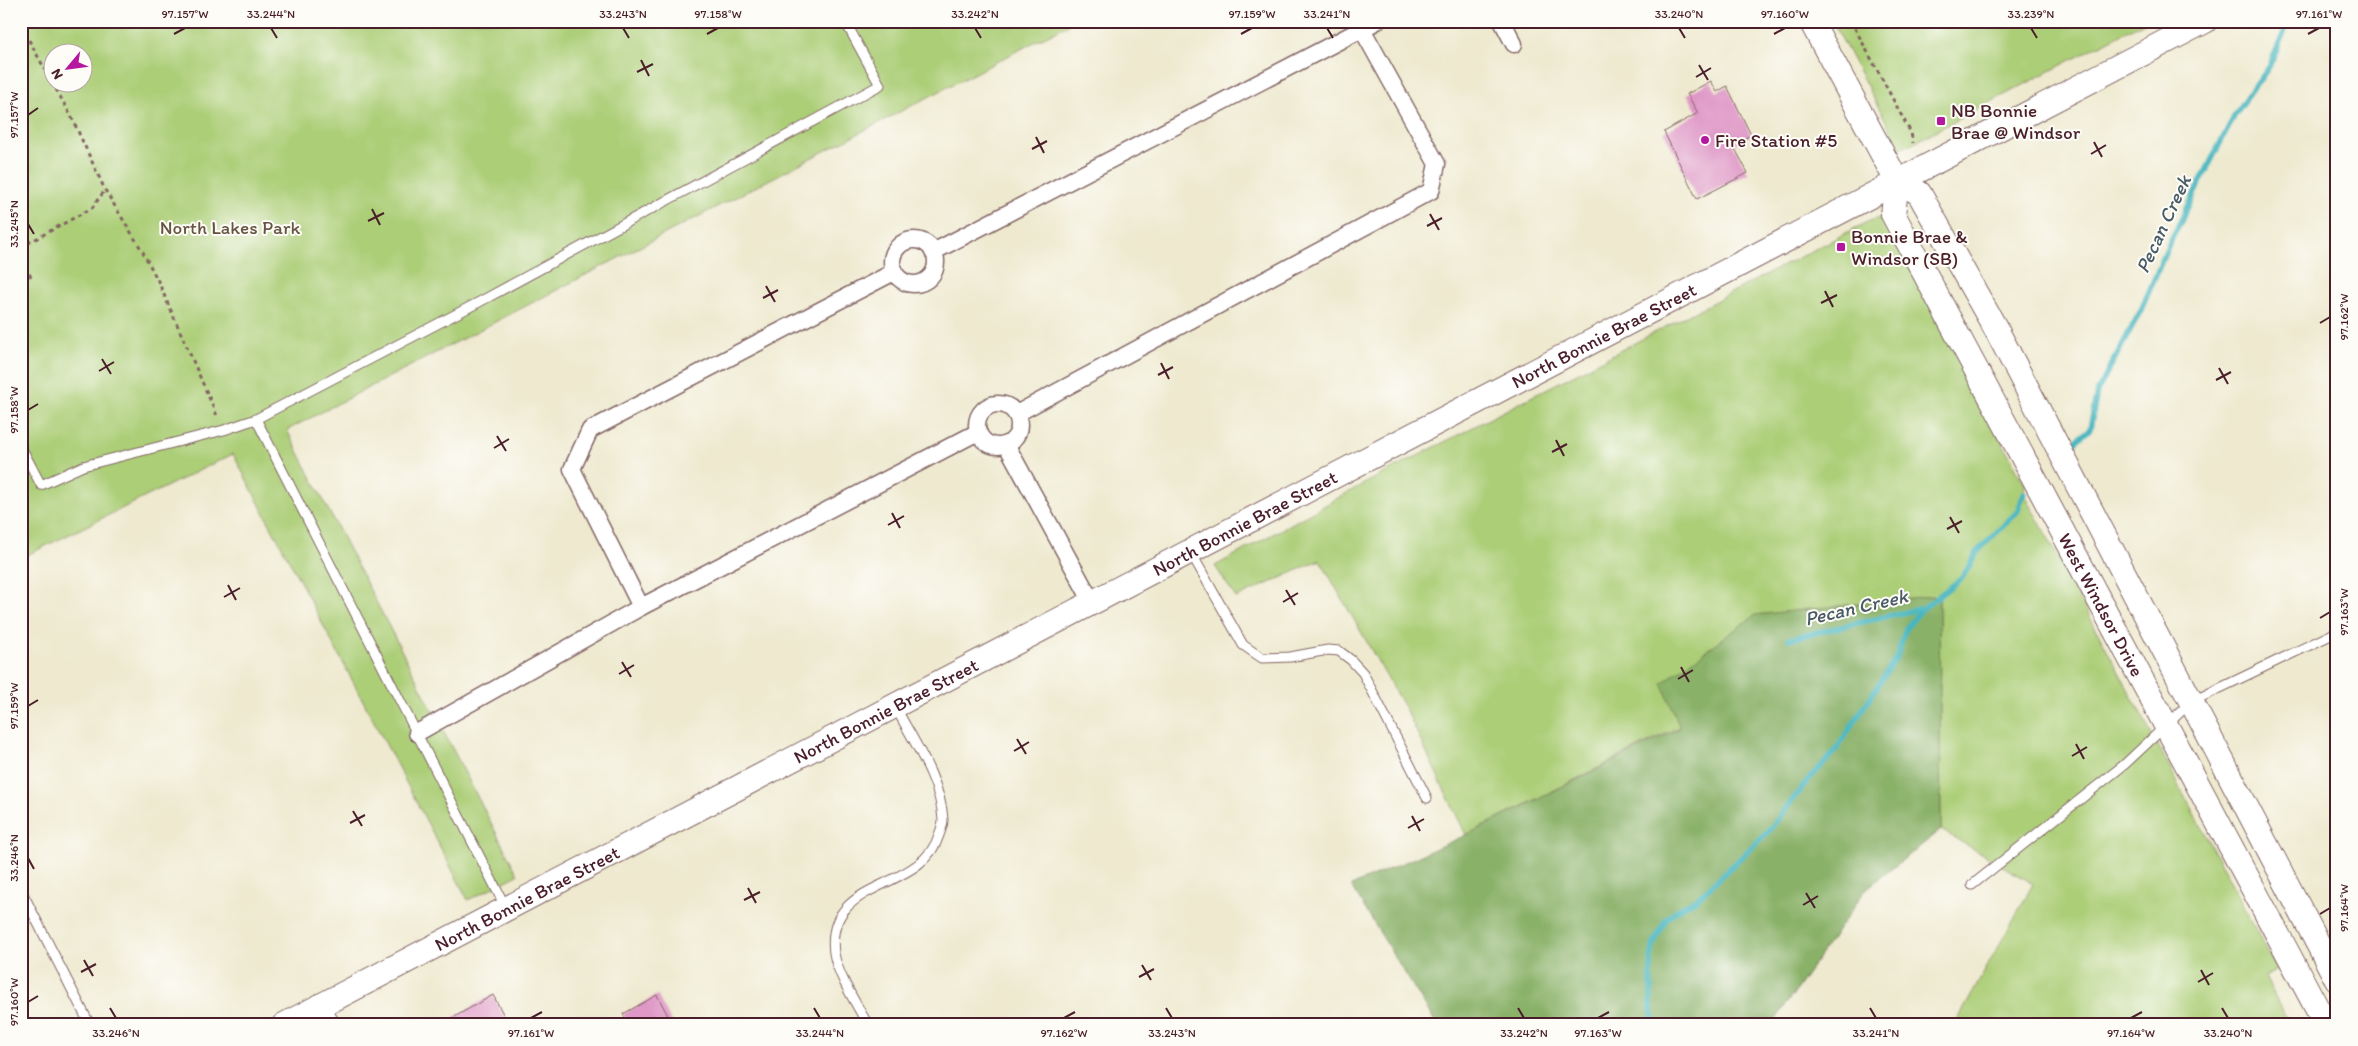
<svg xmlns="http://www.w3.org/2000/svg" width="2358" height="1046" viewBox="0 0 2358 1046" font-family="Itim,sans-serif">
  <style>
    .green { fill: #acce77; stroke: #7b7651; fill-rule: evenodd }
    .forest { fill: #89b168; stroke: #6a684a }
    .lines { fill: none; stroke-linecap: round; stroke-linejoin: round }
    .stream { stroke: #47b6c0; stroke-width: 5.5 }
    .building { fill: #df98c7 }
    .lane-casing { stroke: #836664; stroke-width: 11 }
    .street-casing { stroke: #836664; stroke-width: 19 }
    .secondary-casing { stroke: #836664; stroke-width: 26 }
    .path { stroke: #836664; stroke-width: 3; stroke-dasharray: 4 4; stroke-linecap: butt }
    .lane { stroke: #fff; stroke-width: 9 }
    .street { stroke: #fff; stroke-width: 16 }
    .secondary { stroke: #fff; stroke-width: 24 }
    .ticks { fill: none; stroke: #4a1f2b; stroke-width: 2 }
    .poi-dot { fill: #b5179e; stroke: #fdfcf7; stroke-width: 2 }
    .labels { text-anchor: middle; stroke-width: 4; stroke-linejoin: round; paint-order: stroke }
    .poi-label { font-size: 19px; fill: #4a1f2b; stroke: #fdfcf7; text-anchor: start }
    .park-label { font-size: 19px; fill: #675442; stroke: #fdfcf7 }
    .street-label { font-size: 19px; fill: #4a1f2b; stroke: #fdfcf7 }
    .water-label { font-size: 20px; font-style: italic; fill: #495b67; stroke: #fdfcf7 }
    .neatline { fill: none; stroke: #4a1f2b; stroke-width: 2 }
    .ticks-label { font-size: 12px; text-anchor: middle; fill: #4a1f2b }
  </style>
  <rect width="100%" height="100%" fill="#fdfcf7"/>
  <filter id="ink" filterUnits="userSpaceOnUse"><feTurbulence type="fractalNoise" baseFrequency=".02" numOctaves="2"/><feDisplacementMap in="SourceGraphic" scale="10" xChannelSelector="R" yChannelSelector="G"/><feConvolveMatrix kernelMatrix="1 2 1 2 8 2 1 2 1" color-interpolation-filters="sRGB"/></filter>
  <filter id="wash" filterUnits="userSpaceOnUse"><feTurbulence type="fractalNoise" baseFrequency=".0096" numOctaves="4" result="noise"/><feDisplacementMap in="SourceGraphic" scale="20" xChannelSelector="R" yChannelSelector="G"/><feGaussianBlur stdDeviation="1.12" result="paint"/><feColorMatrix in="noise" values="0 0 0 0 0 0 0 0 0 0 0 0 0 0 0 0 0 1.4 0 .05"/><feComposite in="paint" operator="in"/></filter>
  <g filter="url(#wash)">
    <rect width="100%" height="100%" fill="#eee9cf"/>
    <g class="green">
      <path d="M21,21H1075L287,430L518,875L468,900L233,454L21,558ZM52,52H82V82H52Z"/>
      <path d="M1832,21H2146L1901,149Z"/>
      <path d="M1883,217L2025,485L2024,493L2277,970L2265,977L2290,1025H1955L2033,884L1941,830L1939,595L1466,835L1409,716L1320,560L1236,598L1215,566L1356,488L1869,221Z"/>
    </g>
    <path class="forest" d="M1939,595L1941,830L1866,889L1772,1025H1437L1351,886L1466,835L1680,728L1662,683L1755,615Z"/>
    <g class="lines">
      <g class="stream">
        <path d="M2074,443L2090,429L2097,392L2141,310L2169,244L2216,151L2236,113L2269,67L2289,21"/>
        <path d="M1789,639L1923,608L1962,578L1978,551L2018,511L2024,493"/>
        <path d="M1654,1025L1651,1010V957L1654,943L1665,921L1674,912L1698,898L1768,832L1807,781L1834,753L1897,656L1906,628L1923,608"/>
      </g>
    </g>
    <g id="blocks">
      <g class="building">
        <path d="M1711,81L1717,92L1727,86L1751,135L1733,145L1748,173L1697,199L1664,132L1698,113L1687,94Z"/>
        <path d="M493,995L509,1025H440Z"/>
        <path d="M657,995L673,1025H629L623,1014Z"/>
      </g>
    </g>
  </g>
  <g filter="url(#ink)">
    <use href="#blocks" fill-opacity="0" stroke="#836664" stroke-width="1"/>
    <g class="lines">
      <g class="lane-casing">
        <g id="lane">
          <path d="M21,447L41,485L83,466L224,430L256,419"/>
          <path d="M1190,551L1243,645L1262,658L1290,657L1328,650L1339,651L1351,660L1363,673L1427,798"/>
          <path d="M1972,885L2125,764L2191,702L2337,632"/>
          <path d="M21,890L90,1025"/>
          <path d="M506,908L256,419L483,300L880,85L845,21"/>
          <path d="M325,1005L336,1025"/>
          <path d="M868,1025C857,1005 837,974 834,953C824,877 922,893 939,835C941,830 943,825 943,820C941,780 913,741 895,706"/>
        </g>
      </g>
      <g class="street-casing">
        <g id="street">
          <path d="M1502,21L1514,44"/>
          <circle cx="914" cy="262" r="22"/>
          <path d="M933,252L1362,29"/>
          <path d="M894,272L590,430L572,469L641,607L978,432"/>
          <circle cx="998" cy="425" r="21"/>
          <path d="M1016,414L1431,191L1437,164L1362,29L1377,21"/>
          <path d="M1006,444L1092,602"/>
          <path d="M417,733L641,607"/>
        </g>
      </g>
      <g class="secondary-casing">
        <g id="secondary">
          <path d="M1811,21L1897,181L1919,193L1997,331L2337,980"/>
          <path id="s1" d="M1897,181L1893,214L2326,1025"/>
          <path id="s2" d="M284,1025L2205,21"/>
        </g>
      </g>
      <g class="path">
        <path d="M1851,21L1911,133L1913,143"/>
        <path d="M21,26L71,116L105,190L143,252L158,281L218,418"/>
        <path d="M21,247L92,208L105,190"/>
        <path d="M21,260L31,277"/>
      </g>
      <use href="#lane" class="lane"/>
      <use href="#street" class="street"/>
      <use href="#secondary" class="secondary"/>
    </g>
  </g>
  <path class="ticks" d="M271,28L277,38M623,28L629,38M975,28L981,38M1327,28L1333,38M1679,28L1685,38M2031,28L2037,38M174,34L185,28M707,34L718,28M1241,34L1252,28M1774,34L1785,28M2308,34L2319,28M641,60L649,76M1699,65L1708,80M637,72L653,64M1696,77L1711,68M28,115L38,108M1036,137L1044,153M2094,142L2102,157M1032,149L1047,141M2091,154L2106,145M372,209L380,225M1430,214L1439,230M368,221L384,213M28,224L34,234M1427,226L1442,218M766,286L775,302M1825,291L1833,307M763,298L778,290M1821,303L1837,295M2320,323L2330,317M102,359L111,374M1161,363L1169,379M2219,368L2228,384M99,371L114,362M1158,375L1173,367M2216,380L2231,372M28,410L38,404M497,436L506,451M1556,440L1564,456M494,448L509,439M1552,452L1567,444M892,513L900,528M1950,517L1959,533M888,525L904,516M1947,529L1962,521M228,585L236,600M1286,590L1295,605M224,597L240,588M1283,602L1298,593M2320,618L2330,612M622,662L631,677M1681,667L1689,682M619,674L634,665M1678,679L1693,670M28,706L38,700M1017,739L1026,754M2076,744L2084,759M1014,751L1029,742M2072,756L2087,747M353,811L362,826M1412,816L1420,831M350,823L365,815M1408,828L1424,819M28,858L34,869M748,888L756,903M1806,893L1815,908M744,900L760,892M1803,905L1818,896M2320,914L2330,908M84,960L93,976M1142,965L1151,980M2201,970L2209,985M81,972L96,964M1139,977L1154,969M2198,982L2213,973M28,1002L38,996M110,1008L116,1018M814,1008L820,1018M1166,1008L1172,1018M1518,1008L1524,1018M1870,1008L1876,1018M2222,1008L2228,1018M531,1018L542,1012M1064,1018L1075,1012M1598,1018L1609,1012M2131,1018L2142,1012"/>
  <g class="poi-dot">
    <rect x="1936" y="116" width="10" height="10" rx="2.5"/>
    <circle cx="1705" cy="140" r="5"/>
    <rect x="1836" y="242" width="10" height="10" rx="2.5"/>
  </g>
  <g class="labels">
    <g class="poi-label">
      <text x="1951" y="117">NB Bonnie<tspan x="1951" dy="22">Brae @ Windsor</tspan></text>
      <text x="1715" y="147">Fire Station #5</text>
      <text x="1851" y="243">Bonnie Brae &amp;<tspan x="1851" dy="22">Windsor (SB)</tspan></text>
    </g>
    <g class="park-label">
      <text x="230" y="234">North Lakes Park</text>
    </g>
    <g class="street-label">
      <text dy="7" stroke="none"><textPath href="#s2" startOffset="1489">North Bonnie Brae Street</textPath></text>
      <text dy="7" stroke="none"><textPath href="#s2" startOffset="1084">North Bonnie Brae Street</textPath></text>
      <text dy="7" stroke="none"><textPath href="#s1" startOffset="476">West Windsor Drive</textPath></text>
      <text dy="7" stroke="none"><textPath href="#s2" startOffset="679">North Bonnie Brae Street</textPath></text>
      <text dy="7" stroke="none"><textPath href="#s2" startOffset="274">North Bonnie Brae Street</textPath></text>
    </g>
    <g class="water-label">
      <text transform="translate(2163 224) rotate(-65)" y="7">Pecan Creek</text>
      <text transform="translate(1856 607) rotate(-13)" y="7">Pecan Creek</text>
    </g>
  </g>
  <rect width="2358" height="1046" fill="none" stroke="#fdfcf7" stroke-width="55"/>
  <g transform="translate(68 68) rotate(241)"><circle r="24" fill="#fdfcf7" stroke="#b5a4a5"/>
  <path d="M0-4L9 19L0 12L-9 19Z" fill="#b5179e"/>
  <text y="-8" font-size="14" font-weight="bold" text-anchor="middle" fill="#4a1f2b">N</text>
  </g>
  <rect x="28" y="28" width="2302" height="990" class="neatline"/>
  <g class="ticks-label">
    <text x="185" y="18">97.157°W</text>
    <text x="271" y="18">33.244°N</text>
    <text x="623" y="18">33.243°N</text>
    <text x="718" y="18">97.158°W</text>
    <text x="975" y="18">33.242°N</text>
    <text x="1252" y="18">97.159°W</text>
    <text x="1327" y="18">33.241°N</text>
    <text x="1679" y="18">33.240°N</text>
    <text x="1785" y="18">97.160°W</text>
    <text x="2031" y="18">33.239°N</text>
    <text x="2319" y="18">97.161°W</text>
    <text transform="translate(14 115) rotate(-90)" y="4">97.157°W</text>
    <text transform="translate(14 224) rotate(-90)" y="4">33.245°N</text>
    <text transform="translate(2344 317) rotate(-90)" y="4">97.162°W</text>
    <text transform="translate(14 410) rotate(-90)" y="4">97.158°W</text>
    <text transform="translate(2344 612) rotate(-90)" y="4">97.163°W</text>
    <text transform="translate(14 706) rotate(-90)" y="4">97.159°W</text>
    <text transform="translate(14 858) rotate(-90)" y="4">33.246°N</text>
    <text transform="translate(2344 908) rotate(-90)" y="4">97.164°W</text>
    <text transform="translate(14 1002) rotate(-90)" y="4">97.160°W</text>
    <text x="116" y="1037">33.246°N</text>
    <text x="531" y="1037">97.161°W</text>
    <text x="820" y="1037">33.244°N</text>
    <text x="1064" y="1037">97.162°W</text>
    <text x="1172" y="1037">33.243°N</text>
    <text x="1524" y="1037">33.242°N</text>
    <text x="1598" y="1037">97.163°W</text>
    <text x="1876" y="1037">33.241°N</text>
    <text x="2131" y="1037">97.164°W</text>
    <text x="2228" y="1037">33.240°N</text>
  </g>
</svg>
